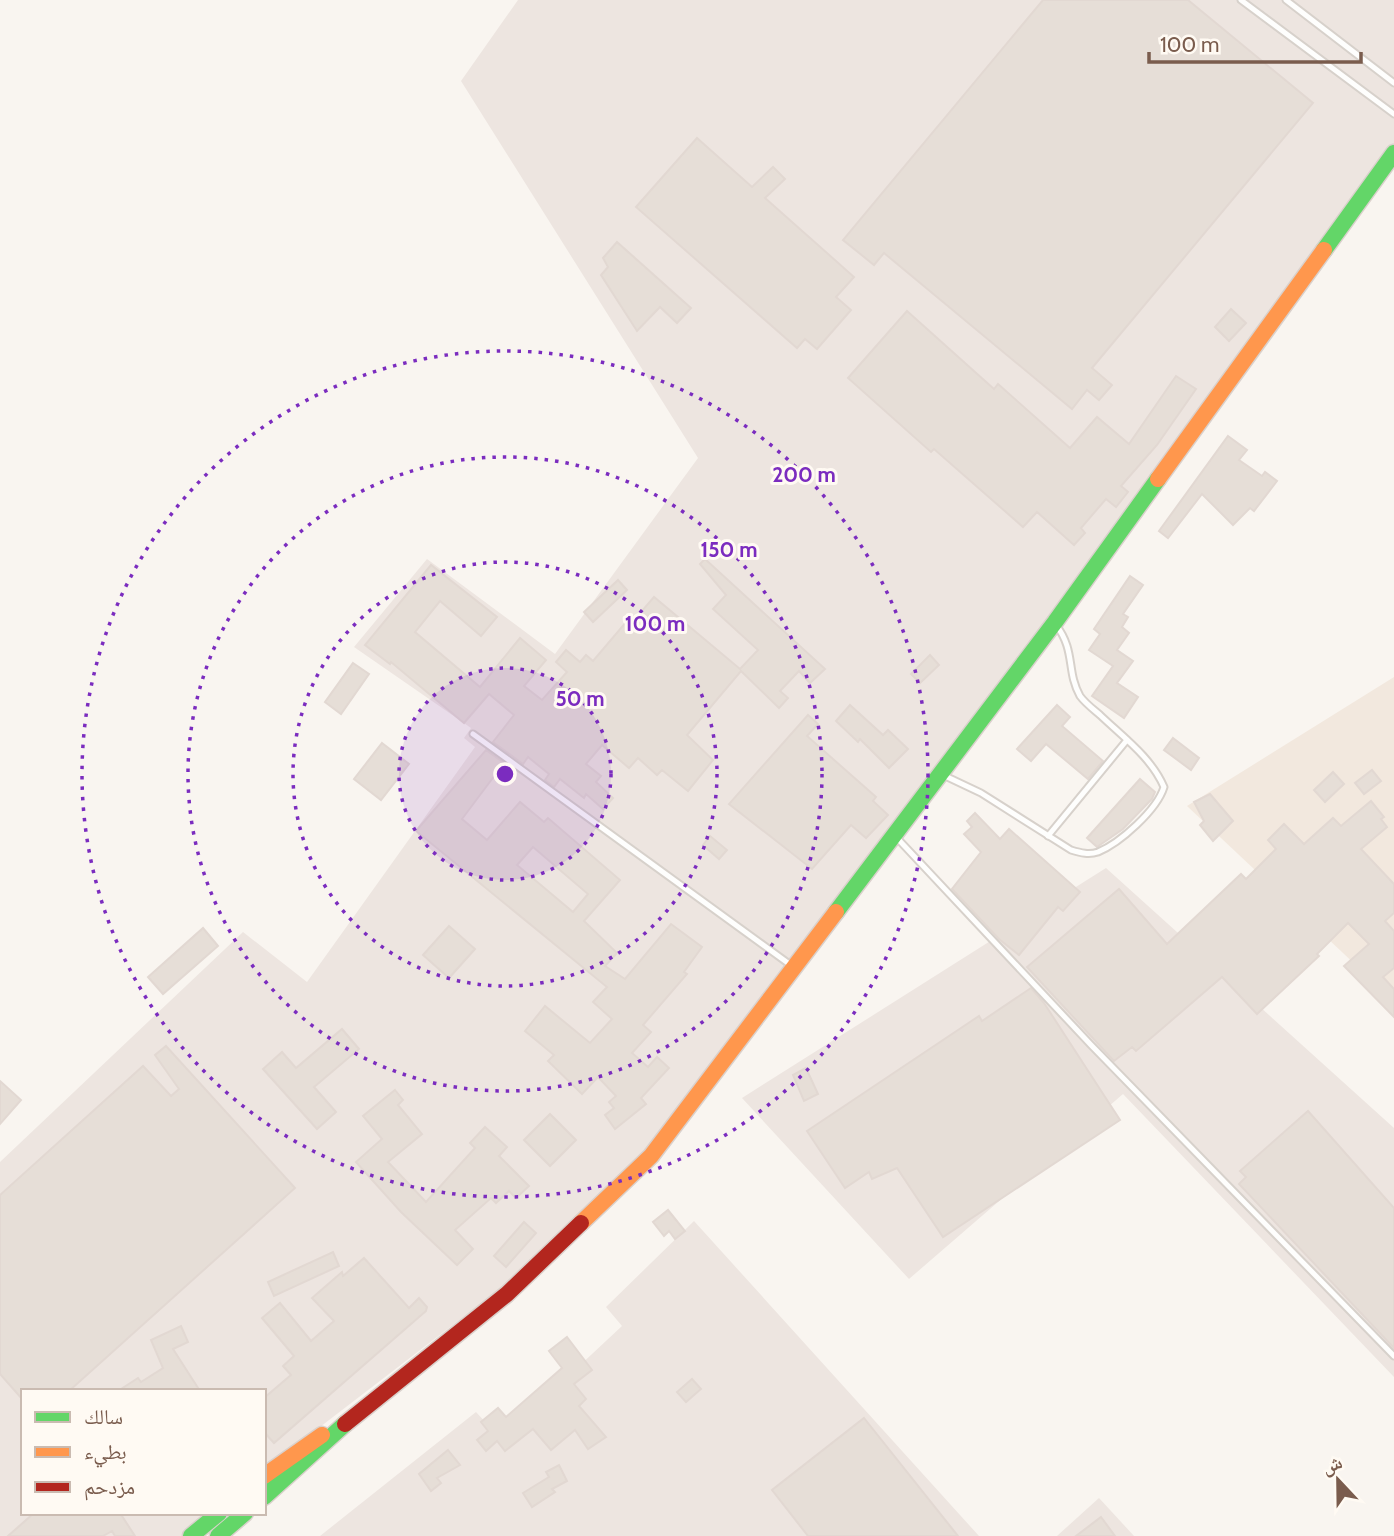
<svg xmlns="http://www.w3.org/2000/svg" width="1394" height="1536" viewBox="0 0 1394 1536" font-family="Cabin,'Noto Naskh Arabic',sans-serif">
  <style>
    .residential { fill: #f2e8de }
    .industrial { fill: #ede5e0 }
    .building { fill: #e6ded7; stroke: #e2d8d2; stroke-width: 2; fill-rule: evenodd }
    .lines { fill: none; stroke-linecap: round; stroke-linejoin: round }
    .lane-casing { stroke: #d7d1cb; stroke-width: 9 }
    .fast-casing { stroke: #dad1cc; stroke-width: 19 }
    .slow-casing { stroke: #dad1cc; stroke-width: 19 }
    .jam-casing { stroke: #dad1cc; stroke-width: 19 }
    .lane { stroke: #fefefd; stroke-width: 5 }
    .fast { stroke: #63d668; stroke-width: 16 }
    .slow { stroke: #ff974d; stroke-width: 16 }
    .jam { stroke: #b3261e; stroke-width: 16 }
    .ring { fill: none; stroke: #7b2cbf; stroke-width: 3.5; stroke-dasharray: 3.5 7 }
    .centre { fill: #7b2cbf; stroke: #fffaf3; stroke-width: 3.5 }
    .ring-label { font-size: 21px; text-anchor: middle; font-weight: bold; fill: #7b2cbf; stroke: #fffaf3; stroke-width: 6; stroke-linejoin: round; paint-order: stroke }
  </style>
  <rect width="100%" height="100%" fill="#f9f5f0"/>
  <path class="residential" d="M1394,677V1001L1187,806Z"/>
  <g class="industrial">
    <path d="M518,0H1394V153L651,1156L549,1251L264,1470V1391H23V1513H210L181,1536H0V1162L243,932L307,982L475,747L464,738L471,728L354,647L427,559L555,654L698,458L461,81Z"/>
    <path d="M1106,868L1394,1128V1377L1123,1094L909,1279L742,1098Z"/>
    <path d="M694,1221L979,1536H320L476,1412L501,1439L622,1326L606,1307Z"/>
    <path d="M1099,1498L1134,1536H1057Z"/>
  </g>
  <g class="building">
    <path d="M1043,0H1188L1313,103L1092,368L1112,385L1099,400L1087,390L1072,409L884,253L874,265L843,240Z"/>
    <path d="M697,138L752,187L773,167L785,179L765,198L854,277L836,297L851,310L817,349L805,339L797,348L636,207Z"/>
    <path d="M617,242L691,308L677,323L660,307L637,331L601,275L608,267L603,258Z"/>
    <path d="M1231,309L1246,323L1229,341L1215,327Z"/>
    <path d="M907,311L994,389L998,384L1070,448L1097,417L1129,444L1176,376L1196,389L1157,445L1121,486L1128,492L1116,507L1106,499L1081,528L1085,533L1074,545L1037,512L1023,527L934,449L931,452L848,378Z"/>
    <path d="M1228,436L1247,450L1239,460L1262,476L1265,472L1277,481L1254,511L1250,508L1233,525L1202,494L1168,538L1159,531Z"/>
    <path d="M705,559L825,669L810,683L799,671L780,691L788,698L779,708L741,671L687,735L713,760L688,791L662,770L657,775L638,758L629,768L602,745L586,764L601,776L596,782L613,798L603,809L586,794L584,798L560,779L554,787L545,780L549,774L528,757L523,764L493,742L514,715L489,694L464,723L391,662L390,664L365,645L431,565L497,617L481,636L440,601L415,632L480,687L520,638L546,660L524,686L542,700L567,672L556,662L566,650L580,662L586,655L593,661L632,615L636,618L654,597L740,669L758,650L713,609L726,595L700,564Z"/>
    <path d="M1130,576L1143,585L1123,614L1128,617L1122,627L1129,633L1117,650L1133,661L1117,683L1138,697L1124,718L1092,696L1113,666L1089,650L1100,634L1094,629Z"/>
    <path d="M618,580L627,590L593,622L584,612Z"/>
    <path d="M930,655L939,665L920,683L911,674Z"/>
    <path d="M353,663L369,674L341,714L325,702Z"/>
    <path d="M850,705L883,735L888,730L908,749L889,768L860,739L858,742L836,721Z"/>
    <path d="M1057,705L1070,717L1062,726L1103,761L1088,779L1046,744L1031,761L1017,749Z"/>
    <path d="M808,715L818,724L807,736L876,797L873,801L888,815L866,838L851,825L812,869L729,804Z"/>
    <path d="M1173,738L1199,758L1191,770L1164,750Z"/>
    <path d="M382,743L409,764L381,800L354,779Z"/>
    <path d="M486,750L504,763L462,819L487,840L520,802L544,822L548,818L620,880L584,921L617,953L605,966L625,979L671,924L702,947L684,972L687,974L643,1025L651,1032L632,1053L648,1067L657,1057L669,1068L641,1098L646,1104L615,1129L605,1115L614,1108L609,1102L616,1096L598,1077L582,1094L548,1061L554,1055L525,1031L545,1006L590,1043L612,1019L593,1002L607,987L416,831ZM533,847L588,894L573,912L517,865Z"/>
    <path d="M1372,770L1381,781L1364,794L1355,783Z"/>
    <path d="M1333,772L1344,784L1325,802L1314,790Z"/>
    <path d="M1140,779L1155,792L1152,799L1123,829L1097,847L1087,838Z"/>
    <path d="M1210,794L1233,821L1213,841L1200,825L1204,821L1194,802Z"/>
    <path d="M1371,801L1384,817L1381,819L1387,827L1361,849L1394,884V913L1385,921L1394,931V968L1383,977L1394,989V1017L1344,966L1369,944L1348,923L1317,954L1319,956L1257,1014L1222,977L1136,1051L1132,1047L1114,1061L1027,967L1119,889L1167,944L1241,874L1246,879L1276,849L1268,840L1284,824L1304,844L1333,818L1341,826Z"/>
    <path d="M975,813L1000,839L1009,829L1080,892L1063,911L1058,907L1019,955L999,939L952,889L981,852L964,834L972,827L967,821Z"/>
    <path d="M710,836L727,850L719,859L703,845Z"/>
    <path d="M449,926L475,949L449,978L423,955Z"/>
    <path d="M203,928L218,946L163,994L148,977Z"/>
    <path d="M1031,988L1044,1003L1120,1120L943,1237L897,1168L872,1179L869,1172L845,1188L807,1131L979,1016L982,1021Z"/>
    <path d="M342,1029L359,1049L314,1087L336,1112L317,1129L263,1069L282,1052L296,1068Z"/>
    <path d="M166,1046L295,1188L69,1391H23V1400L0,1374V1195L143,1066L171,1096L179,1089L155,1055Z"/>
    <path d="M806,1068L818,1094L804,1101L793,1075Z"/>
    <path d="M0,1081L21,1100L0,1124Z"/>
    <path d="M395,1090L403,1100L398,1105L422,1134L388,1162L426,1202L475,1148L470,1143L485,1127L507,1147L499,1156L529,1186L516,1198L509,1191L496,1203L491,1198L455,1230L473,1249L457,1265L401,1212L356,1162L382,1139L363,1116Z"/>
    <path d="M1308,1111L1394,1208V1348L1239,1184L1246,1177L1240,1171Z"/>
    <path d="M550,1114L576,1140L550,1166L524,1140Z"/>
    <path d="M668,1210L685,1231L675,1239L669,1231L664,1236L653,1222Z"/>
    <path d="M524,1222L536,1233L506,1267L494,1256Z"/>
    <path d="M333,1252L339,1266L274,1296L268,1282Z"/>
    <path d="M364,1258L409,1308L419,1298L427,1307L426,1311L274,1443L264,1432V1398L291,1375L283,1366L294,1356L262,1318L280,1303L311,1341L334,1321L312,1298L342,1272L343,1276Z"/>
    <path d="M181,1326L188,1342L173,1349L200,1391H118L138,1378L141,1382L163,1368L151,1340Z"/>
    <path d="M567,1337L592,1370L574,1384L586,1399L579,1406L606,1437L588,1449L575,1430L551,1450L533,1429L505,1451L497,1441L486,1451L477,1440L488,1431L481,1422L498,1408L506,1417L562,1368L549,1351Z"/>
    <path d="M692,1379L701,1389L686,1402L677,1392Z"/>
    <path d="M864,1418L958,1536H808L772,1490Z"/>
    <path d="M448,1450L460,1465L437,1478L441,1483L431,1491L419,1474Z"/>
    <path d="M559,1465L567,1481L552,1489L555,1492L532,1507L523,1493L549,1477L546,1472Z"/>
    <path d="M34,1513H120L135,1536H115L112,1531L103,1536H8Z"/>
    <path d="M1101,1517L1115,1536H1076Z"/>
  </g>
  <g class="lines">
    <g class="lane-casing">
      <g id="lane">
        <path d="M1241,0L1394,114"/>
        <path d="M1286,0L1394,83"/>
        <path d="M473,734L792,966"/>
        <path d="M943,775L981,793L1071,850C1081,853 1089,855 1098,852C1120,843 1157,810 1164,787C1151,757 1123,737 1100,715C1093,709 1085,703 1080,696C1066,671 1076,651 1056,625"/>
        <path d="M1048,836L1127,740"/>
        <path d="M897,838L1091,1045L1394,1356"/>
      </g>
    </g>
    <g class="fast-casing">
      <g id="fast">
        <path d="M1324,250L1394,153"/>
        <path d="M836,912L1055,622L1158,479"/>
        <path d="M264,1497L345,1424"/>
        <path d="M191,1536L219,1513"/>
        <path d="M218,1536L245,1513"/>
      </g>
    </g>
    <g class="slow-casing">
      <g id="slow">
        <path d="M1158,479L1324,250"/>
        <path d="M581,1223L651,1156L836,912"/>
        <path d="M264,1476L322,1435"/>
      </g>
    </g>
    <g class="jam-casing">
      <path id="jam" d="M345,1424L507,1294L581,1223"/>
    </g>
    <use href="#lane" class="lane"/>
    <use href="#fast" class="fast"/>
    <use href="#slow" class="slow"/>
    <use href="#jam" class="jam"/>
  </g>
  <circle cx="505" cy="774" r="106" fill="#7b2cbf" fill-opacity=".12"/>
  <g class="ring">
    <circle cx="505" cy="774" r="106"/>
    <circle cx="505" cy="774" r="212"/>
    <circle cx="505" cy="774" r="317"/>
    <circle cx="505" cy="774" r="423"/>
  </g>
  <circle cx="505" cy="774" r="10" class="centre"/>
  <g class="ring-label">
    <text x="804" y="482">200 m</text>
    <text x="729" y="557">150 m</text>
    <text x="655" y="631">100 m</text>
    <text x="580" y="706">50 m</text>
  </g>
  <rect x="21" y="1389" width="245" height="126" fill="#fffaf3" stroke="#cabbb1" stroke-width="2"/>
  <rect x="35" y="1412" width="35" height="10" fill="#63d668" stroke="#cabbb1" stroke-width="2"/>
  <text x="84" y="1424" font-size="21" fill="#7a5c4d">سالك</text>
  <rect x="35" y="1447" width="35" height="10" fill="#ff974d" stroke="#cabbb1" stroke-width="2"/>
  <text x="84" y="1459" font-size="21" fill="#7a5c4d">بطيء</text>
  <rect x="35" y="1482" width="35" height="10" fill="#b3261e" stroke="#cabbb1" stroke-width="2"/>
  <text x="84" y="1494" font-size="21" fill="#7a5c4d">مزدحم</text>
  <g transform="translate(1338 1480) rotate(338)" stroke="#fffaf3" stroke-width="5" paint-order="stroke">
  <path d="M0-5L12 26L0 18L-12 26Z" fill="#7a5c4d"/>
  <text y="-10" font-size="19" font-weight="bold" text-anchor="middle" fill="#7a5c4d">ش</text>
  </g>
  <path d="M1149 52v10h212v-10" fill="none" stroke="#7a5c4d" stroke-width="3.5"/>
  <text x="1160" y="52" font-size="21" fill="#7a5c4d" stroke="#fffaf3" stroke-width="5" paint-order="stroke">100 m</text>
</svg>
